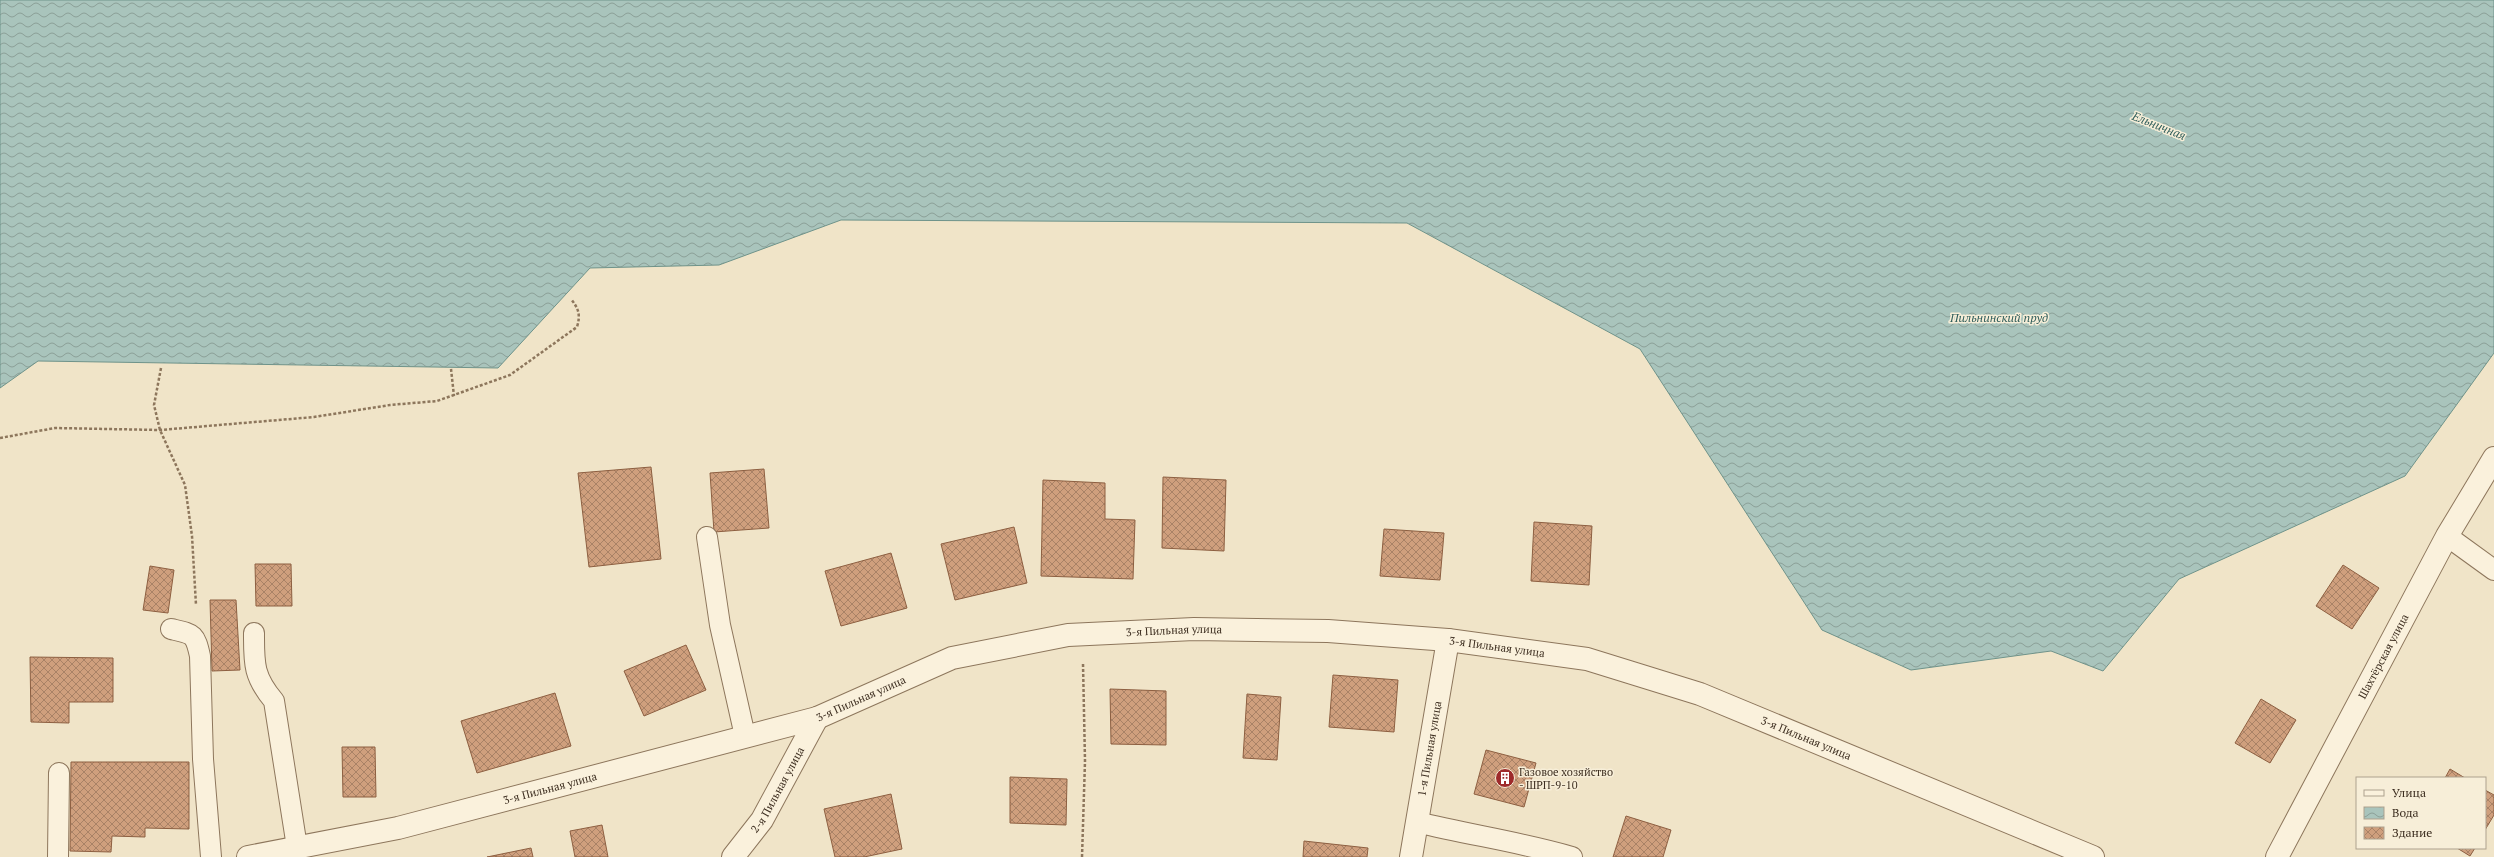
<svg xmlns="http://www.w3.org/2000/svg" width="2494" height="857" viewBox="0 0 2494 857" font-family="'PT Serif',serif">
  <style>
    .water { fill: url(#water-waves); stroke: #6f938a }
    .building { fill: url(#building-cross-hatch); stroke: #8d5f41 }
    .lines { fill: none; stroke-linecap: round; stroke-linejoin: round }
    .service-casing { stroke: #8d765c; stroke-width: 22 }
    .minor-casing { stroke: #8d765c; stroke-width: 24 }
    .path { stroke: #8d765c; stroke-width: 2.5; stroke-dasharray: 3 2; stroke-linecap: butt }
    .service { stroke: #faf1dc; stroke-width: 20 }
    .minor { stroke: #faf1dc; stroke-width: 22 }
    .labels { text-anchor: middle; stroke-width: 3; stroke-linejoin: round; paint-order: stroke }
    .street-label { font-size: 11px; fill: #3d2e20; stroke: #f7eed8 }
    .poi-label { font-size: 11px; fill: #3d2e20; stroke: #f7eed8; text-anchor: start }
    .water-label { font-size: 12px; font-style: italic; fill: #2f5d5a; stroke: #f7eed8 }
  </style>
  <defs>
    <pattern id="water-waves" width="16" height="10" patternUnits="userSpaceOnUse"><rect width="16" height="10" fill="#a9c4bc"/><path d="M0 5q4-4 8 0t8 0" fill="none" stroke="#8ba098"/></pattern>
    <pattern id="building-cross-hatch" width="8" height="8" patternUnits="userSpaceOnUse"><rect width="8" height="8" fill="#cf9f7d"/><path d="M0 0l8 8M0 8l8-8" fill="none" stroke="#a98266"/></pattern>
  </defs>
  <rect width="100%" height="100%" fill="#f0e4c8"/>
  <path class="water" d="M0,0H2494V353L2405,476L2179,579L2103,671L2051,651L1911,670L1822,630L1640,349L1407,223L841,220L719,265L590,268L498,368L38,361L0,388Z"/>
  <g class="building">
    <path d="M651,467L661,559L589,567L578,473Z"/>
    <path d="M764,469L769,528L714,532L710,473Z"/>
    <path d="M1163,477L1226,480L1224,551L1162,548Z"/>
    <path d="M1043,480L1105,483V519L1135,520L1133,579L1041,576Z"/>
    <path d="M1534,522L1592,526L1589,585L1531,581Z"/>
    <path d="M1014,527L1027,583L955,600L941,544Z"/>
    <path d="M1384,529L1444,533L1440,580L1380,576Z"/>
    <path d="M891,553L907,608L841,626L825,571Z"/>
    <path d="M255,564H291L292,606H256Z"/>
    <path d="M2343,565L2379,588L2352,629L2316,606Z"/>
    <path d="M150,566L174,570L168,613L143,610Z"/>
    <path d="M210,600H236L240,670L212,671Z"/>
    <path d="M686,645L706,690L644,716L624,671Z"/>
    <path d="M30,657L113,658V702H69V723L31,722Z"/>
    <path d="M1333,675L1398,680L1394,732L1329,727Z"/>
    <path d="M1110,689L1166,691V745L1111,744Z"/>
    <path d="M555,693L571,746L477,773L461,721Z"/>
    <path d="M1247,694L1281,697L1277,760L1243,758Z"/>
    <path d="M2261,699L2296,720L2270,763L2235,743Z"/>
    <path d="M342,747H375L376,797H343Z"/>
    <path d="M1486,750L1536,763L1524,807L1474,794Z"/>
    <path d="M71,762H189V829L145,828V837L112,836L111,852L70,851Z"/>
    <path d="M2450,769L2465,778H2445Z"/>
    <path d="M1010,777L1067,779L1066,825L1010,823Z"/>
    <path d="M2485,790L2494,795V815L2485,830Z"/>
    <path d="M891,794L902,849L864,857H835L824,809Z"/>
    <path d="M1626,816L1671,830L1663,857H1613Z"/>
    <path d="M602,825L608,857H575L570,831Z"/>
    <path d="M1304,841L1368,848L1367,857H1303Z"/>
    <path d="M531,848L533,857H487Z"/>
    <path d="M2457,848H2475L2470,856Z"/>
  </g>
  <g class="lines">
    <g class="service-casing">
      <g id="service">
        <path d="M2447,536L2494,570"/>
        <path d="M707,537L720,625L745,736"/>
        <path d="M171,629C193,634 195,633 200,656L203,759L211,857"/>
        <path d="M254,633C254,663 253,676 274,701L297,847"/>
        <path d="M1417,822C1469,835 1521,842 1572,857"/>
        <path d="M58,857L59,773"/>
      </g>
    </g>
    <g class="minor-casing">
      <g id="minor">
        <path id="s1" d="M248,857L398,828L817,718L952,658L1068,635L1194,629L1328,631L1448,640L1587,659L1700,694L2093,857"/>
        <path id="s2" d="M733,857L762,820L817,718"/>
        <path id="s3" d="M1411,857L1448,640"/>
        <path id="s4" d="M2277,857L2447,536L2494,458"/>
      </g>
    </g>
    <g class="path">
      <path d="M161,368L154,405L160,430L185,485L192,536L196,605"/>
      <path d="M451,369L454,396"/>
      <path d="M0,438L55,428L160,430L314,417L390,405L437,401L510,375L577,327C581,314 578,308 571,299"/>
      <path d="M1082,857L1085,761L1083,664"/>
    </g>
    <use href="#service" class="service"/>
    <use href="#minor" class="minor"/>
  </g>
  <defs>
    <g id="building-disc" transform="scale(1)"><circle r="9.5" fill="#9e2a2b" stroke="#f7eed8"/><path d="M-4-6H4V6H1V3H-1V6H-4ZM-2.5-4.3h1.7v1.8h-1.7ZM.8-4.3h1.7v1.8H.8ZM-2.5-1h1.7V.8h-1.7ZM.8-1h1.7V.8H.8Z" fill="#fff"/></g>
  </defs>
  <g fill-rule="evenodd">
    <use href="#building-disc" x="1505" y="778"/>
  </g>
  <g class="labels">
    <g class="street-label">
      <text dy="4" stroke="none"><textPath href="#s1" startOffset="958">3-я Пильная улица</textPath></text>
      <text dy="4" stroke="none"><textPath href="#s1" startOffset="1282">3-я Пильная улица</textPath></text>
      <text dy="4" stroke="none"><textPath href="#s4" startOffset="227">Шахтёрская улица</textPath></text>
      <text dy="4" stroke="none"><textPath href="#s1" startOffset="634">3-я Пильная улица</textPath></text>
      <text dy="4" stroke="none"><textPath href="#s1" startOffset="1606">3-я Пильная улица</textPath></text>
      <text dy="4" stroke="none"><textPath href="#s3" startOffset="110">1-я Пильная улица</textPath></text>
      <text dy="4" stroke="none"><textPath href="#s1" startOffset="310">3-я Пильная улица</textPath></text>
      <text dy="4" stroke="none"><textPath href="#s2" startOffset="81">2-я Пильная улица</textPath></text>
    </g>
    <g class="poi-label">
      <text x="1519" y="776">Газовое хозяйство<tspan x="1519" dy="13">- ШРП-9-10</tspan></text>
    </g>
    <g class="water-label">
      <text transform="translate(2159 126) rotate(22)" y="4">Ельничная</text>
      <text x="1999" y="322">Пильнинский пруд</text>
    </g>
  </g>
  <rect x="2356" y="777" width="130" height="72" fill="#f7eed8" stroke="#ada18e"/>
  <rect x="2364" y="790" width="20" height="6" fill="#faf1dc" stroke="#ada18e"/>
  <text x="2392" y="797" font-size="12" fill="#3d2e20">Улица</text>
  <rect x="2364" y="807" width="20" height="12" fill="url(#water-waves)" stroke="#ada18e"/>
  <text x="2392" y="817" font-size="12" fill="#3d2e20">Вода</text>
  <rect x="2364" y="827" width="20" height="12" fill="url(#building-cross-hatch)" stroke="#ada18e"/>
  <text x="2392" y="837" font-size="12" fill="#3d2e20">Здание</text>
</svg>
